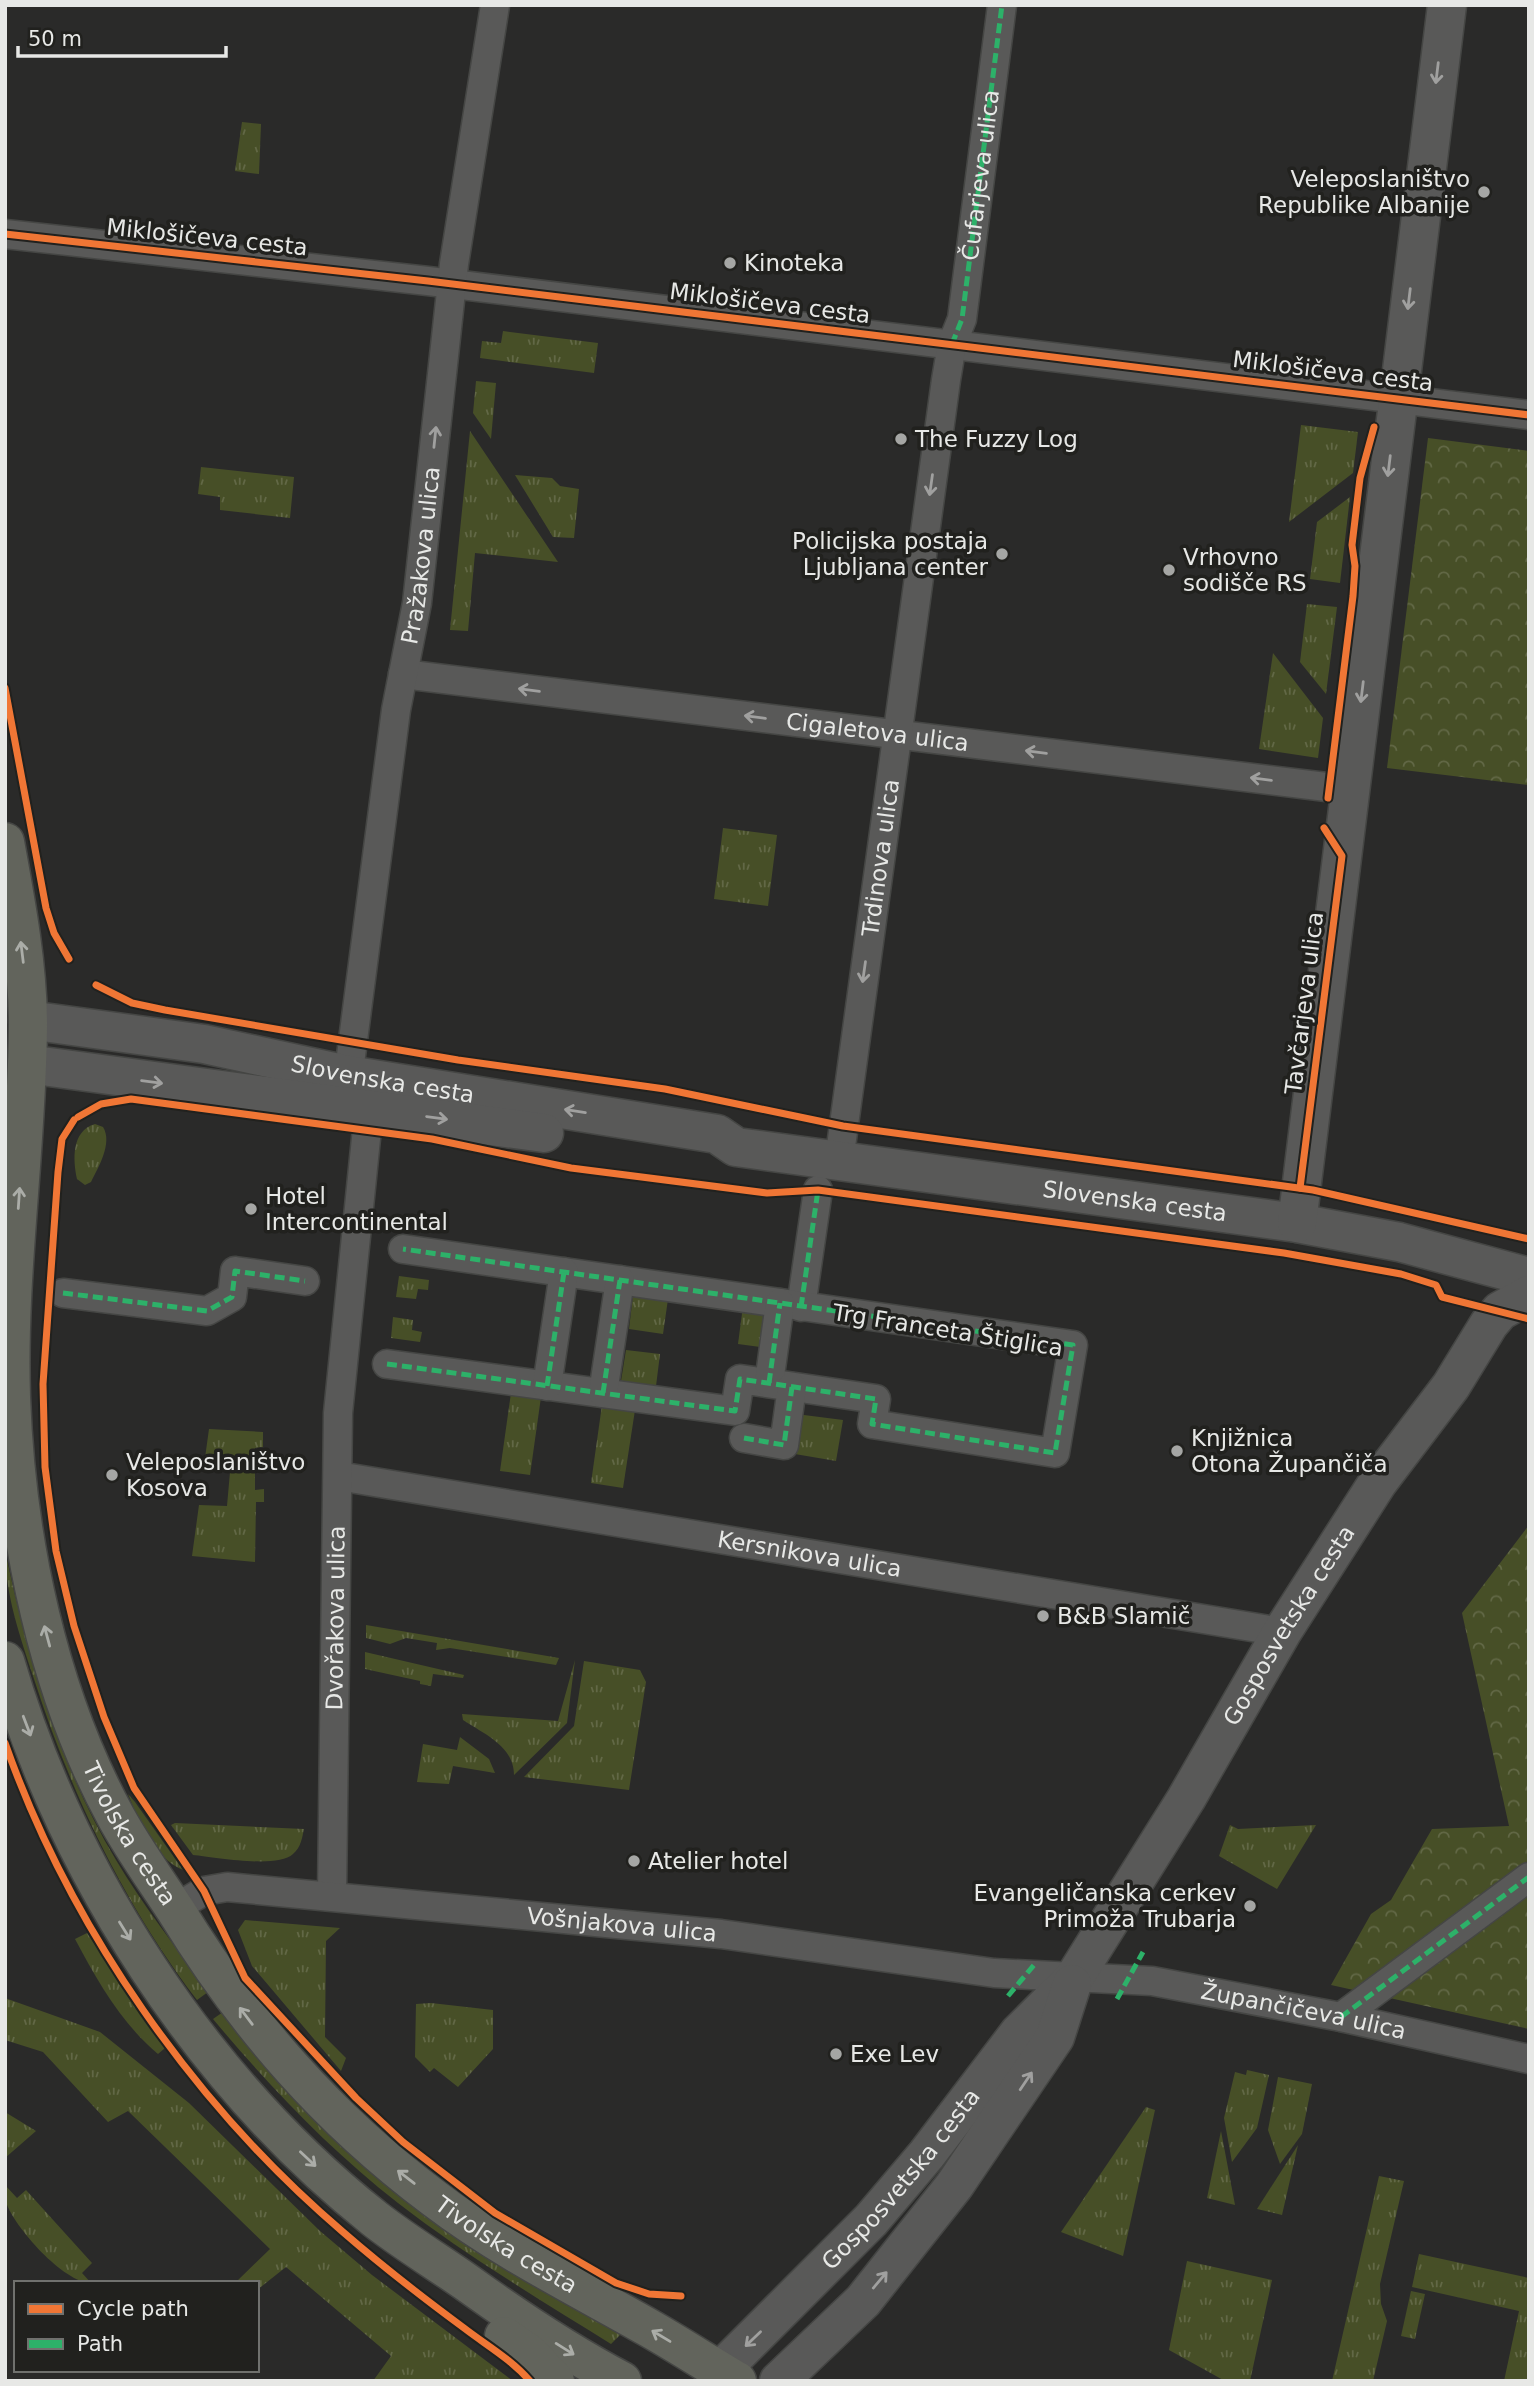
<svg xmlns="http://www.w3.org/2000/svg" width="1534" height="2386" viewBox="0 0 1534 2386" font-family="'DejaVu Sans',sans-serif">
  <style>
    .grass { fill: url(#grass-tufts) }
    .forest { fill: url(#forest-crowns) }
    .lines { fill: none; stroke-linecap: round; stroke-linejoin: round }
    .street-casing { stroke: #454644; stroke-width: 31 }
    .secondary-casing { stroke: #454644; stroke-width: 41 }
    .primary-casing { stroke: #454644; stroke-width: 41 }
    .street { stroke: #595958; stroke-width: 28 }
    .secondary { stroke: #595958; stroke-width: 38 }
    .primary { stroke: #62645c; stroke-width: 38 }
    .quiet { stroke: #2db169; stroke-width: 5; stroke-dasharray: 10 5; stroke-linecap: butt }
    .cycleway-casing { stroke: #21211e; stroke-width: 11 }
    .cycleway { stroke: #f07635; stroke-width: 7 }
    .oneway { stroke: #a0a09f }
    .oneway2 { stroke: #abada8 }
    .poi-dot { fill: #a5a6a4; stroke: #21211e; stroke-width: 2.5 }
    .labels { text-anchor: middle; stroke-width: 7; stroke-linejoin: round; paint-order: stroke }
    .street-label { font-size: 23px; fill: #e7e8e6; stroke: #21211e }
    .poi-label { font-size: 23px; fill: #e7e8e6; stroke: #21211e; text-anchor: start }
  </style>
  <defs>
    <pattern id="grass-tufts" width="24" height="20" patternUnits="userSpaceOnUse" patternTransform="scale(1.75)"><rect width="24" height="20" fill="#474f27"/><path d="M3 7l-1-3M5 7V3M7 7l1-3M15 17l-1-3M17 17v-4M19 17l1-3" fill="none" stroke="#626846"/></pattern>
    <pattern id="forest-crowns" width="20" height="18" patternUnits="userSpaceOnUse" patternTransform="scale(1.75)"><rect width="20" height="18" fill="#474f27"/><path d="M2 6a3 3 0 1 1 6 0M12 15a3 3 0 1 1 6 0" fill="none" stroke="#626846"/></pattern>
  </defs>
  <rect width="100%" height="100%" fill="#2a2a29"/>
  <g class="grass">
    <path d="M242,122L261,124L259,174L235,171Z"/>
    <path d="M503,331L598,343L594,373L480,358L482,341L501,343Z"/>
    <path d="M476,381L496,383L491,439L473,413Z"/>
    <path d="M1301,425L1358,432L1353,473L1289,522Z"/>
    <path d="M470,431L558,562L475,553L468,631L450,630Z"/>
    <path d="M201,467L294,477L290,518L220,510V497L198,494Z"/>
    <path d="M515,475L552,478L560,486L579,489L574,538L553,537Z"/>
    <path d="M1350,497L1340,583L1310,579L1317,522Z"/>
    <path d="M1307,604L1337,607L1326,694L1300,662Z"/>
    <path d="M1273,653L1323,718L1318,758L1259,749Z"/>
    <path d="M723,828L777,835L768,906L714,899Z"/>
    <path d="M95,1124L103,1127C113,1143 98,1168 91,1182L85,1185L77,1179C73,1160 71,1131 95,1124Z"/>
    <path d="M399,1276L429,1280L428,1290L418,1289L416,1299L396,1297Z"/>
    <path d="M633,1295L668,1299L663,1334L629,1329Z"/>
    <path d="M743,1306L772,1311L767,1348L738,1344Z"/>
    <path d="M393,1317L413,1320L412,1330L422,1332L420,1342L391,1338Z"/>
    <path d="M626,1350L660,1354L656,1386L621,1381Z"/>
    <path d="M511,1393L541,1397L530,1475L500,1471Z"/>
    <path d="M602,1405L635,1410L623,1488L591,1483Z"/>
    <path d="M796,1414L843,1420L836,1461L789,1453Z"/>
    <path d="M209,1429L263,1432V1447L255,1448V1490L264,1489V1502H256L255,1562L192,1556L199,1505L227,1506L231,1461L205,1458Z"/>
    <path d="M5,1550C27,1656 60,1767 116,1860C143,1906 177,1948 208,1992L197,2000C124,1904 71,1794 34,1679C20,1637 5,1594 5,1550Z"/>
    <path d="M366,1625L559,1658L556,1665L450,1648L436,1650L437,1643L406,1638L390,1644L366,1638Z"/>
    <path d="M365,1652L464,1675L463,1678L433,1674L431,1686L420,1684V1681L365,1669Z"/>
    <path d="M575,1660L567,1723L514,1775C514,1746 484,1734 463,1720L462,1714L558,1721Z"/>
    <path d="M584,1661L640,1670L646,1682L629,1790L524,1777L574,1726Z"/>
    <path d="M460,1737L489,1759L495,1773L453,1766L449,1784L417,1782L423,1744L457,1750Z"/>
    <path d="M128,1794L135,1802L183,1870C154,1858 139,1822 128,1794Z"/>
    <path d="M175,1823L304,1829C302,1838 301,1847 293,1854C277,1869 215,1857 193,1855L171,1825Z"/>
    <path d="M1230,1825L1238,1829L1316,1825L1277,1889L1219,1856Z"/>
    <path d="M245,1920L340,1928L326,1941L325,2037L346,2058L341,2071L252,1966L238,1930Z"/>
    <path d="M87,1933L165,2048L158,2054C121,2023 98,1982 75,1939Z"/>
    <path d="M5,1998L100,2032L189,2103L320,2231L372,2275L513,2381H373L391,2356L286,2267L257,2290V2283H235L270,2249L128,2111L108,2122L43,2052L5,2040Z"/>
    <path d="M431,2003L493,2010V2049L458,2087L434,2068L430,2072L415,2057L416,2004Z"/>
    <path d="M223,2012L623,2332L611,2344C539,2299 465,2255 398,2203C329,2149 269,2086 213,2019Z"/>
    <path d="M1247,2070L1269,2075L1257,2128L1232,2162L1224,2118L1235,2072L1246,2075Z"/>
    <path d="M1278,2077L1312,2084L1302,2134L1280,2164L1268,2130Z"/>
    <path d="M1146,2107L1155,2110L1123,2256L1061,2232Z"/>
    <path d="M5,2112L36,2131L5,2158Z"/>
    <path d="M1221,2131L1235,2205L1207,2198Z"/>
    <path d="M1298,2145L1282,2215L1257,2209Z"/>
    <path d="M1379,2176L1404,2181L1380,2284L1381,2304L1387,2321L1373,2381H1332Z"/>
    <path d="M5,2185L17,2198L26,2190L92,2263L82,2273L91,2283C64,2283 14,2227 6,2202C4,2197 5,2190 5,2185Z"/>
    <path d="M1419,2254L1529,2278V2381H1504L1519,2311L1412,2287Z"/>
    <path d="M1187,2261L1272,2280L1250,2381H1225L1169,2350Z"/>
    <path d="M1411,2291L1425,2294L1415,2339L1401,2336Z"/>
  </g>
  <g class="forest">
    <path d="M1428,438L1529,451V785L1387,768Z"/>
    <path d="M1529,1525V2029L1331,1985L1371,1914L1391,1900L1432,1829L1509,1826L1462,1613Z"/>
  </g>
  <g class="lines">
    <g class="street-casing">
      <g id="street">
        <path d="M5,234L428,281L1529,415"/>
        <path id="s1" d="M403,674L1351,790"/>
        <path id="s2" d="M346,1094L396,710L417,603L454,264L495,5"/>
        <path id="s3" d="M839,1161L946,380L952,344L962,319L1002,5"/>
        <path d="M63,1293L207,1311L232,1297L235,1271L305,1281"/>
        <path d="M801,1307L818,1190"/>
        <path d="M387,1364L735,1411L740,1379L876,1399L872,1424L1055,1453L1073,1345L403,1249"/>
        <path d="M769,1383L780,1303"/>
        <path d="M547,1386L564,1272"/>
        <path d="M603,1393L620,1280"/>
        <path d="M744,1438L784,1445L792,1387"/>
        <path id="s4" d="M338,1476L1282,1632"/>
        <path id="s5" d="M332,1896L338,1413L369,1109"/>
        <path id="s6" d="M174,1909L204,1891L227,1887L721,1934L994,1973L1152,1981L1341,2017L1529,2059"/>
        <path d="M1341,2017L1529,1877"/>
      </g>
    </g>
    <g class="secondary-casing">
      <g id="secondary">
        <path id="s7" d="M28,1020L204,1044L348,1075L717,1134L736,1147L1297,1223L1399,1242L1529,1277"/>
        <path d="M27,1064L544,1133"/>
        <path d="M1297,1223L1447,5"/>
        <path id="s8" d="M720,2371L871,2220L927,2154L1019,2033L1074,1978L1186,1799L1282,1632L1378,1482L1451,1386L1489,1324L1500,1311L1529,1295"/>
        <path d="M779,2381L863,2301L954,2186L1055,2037L1072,1984"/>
      </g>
    </g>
    <g class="primary-casing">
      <g id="primary">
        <path id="s9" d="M5,842C16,902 28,965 28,1026C27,1150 7,1273 11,1397C16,1538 48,1693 116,1817C134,1850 156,1880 176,1911C246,2025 328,2119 435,2199C502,2250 577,2287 649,2328C679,2345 708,2364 737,2381"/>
        <path d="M5,1661C66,1872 202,2082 375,2219C403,2241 436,2261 466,2282C516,2318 567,2352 622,2381"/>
        <path d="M504,2336L530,2354L555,2381"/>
      </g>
    </g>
    <use href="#street" class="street"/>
    <use href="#secondary" class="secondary"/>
    <use href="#primary" class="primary"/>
    <g class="quiet">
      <path id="s10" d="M952,344L962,319L1002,5"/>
      <path d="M63,1293L207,1311L232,1297L235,1271L305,1281"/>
      <path d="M801,1307L818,1190"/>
      <path d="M387,1364L735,1411L740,1379L876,1399L872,1424L1055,1453L1073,1345L403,1249"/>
      <path d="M769,1383L780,1303"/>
      <path d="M547,1386L564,1272"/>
      <path d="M603,1393L620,1280"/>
      <path d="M744,1438L784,1445L792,1387"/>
      <path d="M1008,1996L1034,1965"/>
      <path d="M1117,1999L1143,1952"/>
      <path d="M1341,2017L1529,1877"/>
    </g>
    <g class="cycleway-casing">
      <g id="cycleway">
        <path d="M5,234L428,281L1529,415"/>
        <path d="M5,688L46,908L54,933L69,959"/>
        <path d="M1328,798L1353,596L1355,566L1352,545L1360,478L1374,427"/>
        <path d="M96,985L132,1003L165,1010L458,1060L665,1089L843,1126L1313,1190L1529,1239"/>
        <path d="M78,1117L101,1104L131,1099L432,1139L571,1168L767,1193L818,1190L1284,1253L1401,1274L1436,1285L1442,1297L1529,1319"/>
        <path d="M74,1120L62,1139L58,1172L43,1384L45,1467L56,1551L74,1626L104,1717L134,1788L204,1891L245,1978L356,2098L403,2142L495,2213L616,2283L649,2294L681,2296"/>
        <path d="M1300,1188L1342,856L1324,828"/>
        <path d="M5,1743C70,1928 195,2106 343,2232C382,2266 422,2297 464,2328C486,2345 511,2359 530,2381"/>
      </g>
    </g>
    <use href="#cycleway" class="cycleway"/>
  </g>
  <defs><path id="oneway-shaft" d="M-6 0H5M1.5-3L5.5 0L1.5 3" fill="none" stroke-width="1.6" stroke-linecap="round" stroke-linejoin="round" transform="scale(1.75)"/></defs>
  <g class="oneway">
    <use href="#oneway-shaft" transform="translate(1437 73) rotate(97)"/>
    <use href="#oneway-shaft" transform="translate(1409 299) rotate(97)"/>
    <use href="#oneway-shaft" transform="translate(435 437) rotate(-84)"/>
    <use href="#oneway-shaft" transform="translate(1389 466) rotate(97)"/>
    <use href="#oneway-shaft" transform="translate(931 485) rotate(98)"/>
    <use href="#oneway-shaft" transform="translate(529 690) rotate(-173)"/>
    <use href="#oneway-shaft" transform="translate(1362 692) rotate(97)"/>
    <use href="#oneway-shaft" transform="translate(755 717) rotate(-173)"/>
    <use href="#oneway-shaft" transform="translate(1036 752) rotate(-173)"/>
    <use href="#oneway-shaft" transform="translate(1261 779) rotate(-173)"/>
    <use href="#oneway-shaft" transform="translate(864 972) rotate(98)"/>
    <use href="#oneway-shaft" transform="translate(152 1082) rotate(7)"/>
    <use href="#oneway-shaft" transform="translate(575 1111) rotate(-171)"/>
    <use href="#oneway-shaft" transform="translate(437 1118) rotate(8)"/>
    <use href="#oneway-shaft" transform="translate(1026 2081) rotate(-56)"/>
    <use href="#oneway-shaft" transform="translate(880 2280) rotate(-50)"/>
    <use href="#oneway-shaft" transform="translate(753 2339) rotate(136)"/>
  </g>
  <g class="oneway2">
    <use href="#oneway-shaft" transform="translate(22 952) rotate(-97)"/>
    <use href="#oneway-shaft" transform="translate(19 1198) rotate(-86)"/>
    <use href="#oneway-shaft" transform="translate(47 1636) rotate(-105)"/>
    <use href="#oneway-shaft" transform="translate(27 1726) rotate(69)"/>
    <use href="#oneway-shaft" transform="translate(125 1931) rotate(58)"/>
    <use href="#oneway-shaft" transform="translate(246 2016) rotate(-127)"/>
    <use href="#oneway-shaft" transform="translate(308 2159) rotate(43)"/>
    <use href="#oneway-shaft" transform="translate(406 2177) rotate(-142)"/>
    <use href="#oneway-shaft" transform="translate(661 2336) rotate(-149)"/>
    <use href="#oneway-shaft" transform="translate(565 2349) rotate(32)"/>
  </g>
  <g class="poi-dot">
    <circle cx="1484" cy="192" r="7"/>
    <circle cx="730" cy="263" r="7"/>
    <circle cx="901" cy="439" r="7"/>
    <circle cx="1002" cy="554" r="7"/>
    <circle cx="1169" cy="570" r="7"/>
    <circle cx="251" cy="1209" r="7"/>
    <circle cx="1177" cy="1451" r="7"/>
    <circle cx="112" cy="1475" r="7"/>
    <circle cx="1043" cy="1616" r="7"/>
    <circle cx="634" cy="1861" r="7"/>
    <circle cx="1250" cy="1906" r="7"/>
    <circle cx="836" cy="2054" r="7"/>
  </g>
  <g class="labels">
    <g class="street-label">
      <text dy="8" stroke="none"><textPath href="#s10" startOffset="172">Čufarjeva ulica</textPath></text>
      <text transform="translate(207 237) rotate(6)" y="8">Miklošičeva cesta</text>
      <text transform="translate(770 303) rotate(7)" y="8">Miklošičeva cesta</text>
      <text transform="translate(1333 371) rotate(7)" y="8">Miklošičeva cesta</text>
      <text dy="8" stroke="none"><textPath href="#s2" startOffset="544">Pražakova ulica</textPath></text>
      <text dy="8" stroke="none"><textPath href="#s1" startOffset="478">Cigaletova ulica</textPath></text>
      <text dy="8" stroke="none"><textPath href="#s3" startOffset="306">Trdinova ulica</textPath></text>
      <text transform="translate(1304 1003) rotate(-83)" y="8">Tavčarjeva ulica</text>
      <text dy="8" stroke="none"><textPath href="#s7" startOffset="360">Slovenska cesta</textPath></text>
      <text dy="8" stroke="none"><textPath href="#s7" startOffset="1124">Slovenska cesta</textPath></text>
      <text transform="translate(948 1330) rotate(9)" y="8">Trg Franceta Štiglica</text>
      <text dy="8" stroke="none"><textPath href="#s4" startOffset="478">Kersnikova ulica</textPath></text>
      <text dy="8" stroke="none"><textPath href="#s5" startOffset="278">Dvořakova ulica</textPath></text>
      <text dy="8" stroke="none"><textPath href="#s8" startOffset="943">Gosposvetska cesta</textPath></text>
      <text dy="8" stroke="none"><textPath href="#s9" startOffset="1015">Tivolska cesta</textPath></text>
      <text dy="8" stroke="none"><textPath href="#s6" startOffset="455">Vošnjakova ulica</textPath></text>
      <text dy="8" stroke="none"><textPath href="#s6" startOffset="1143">Župančičeva ulica</textPath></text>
      <text dy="8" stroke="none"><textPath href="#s8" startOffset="264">Gosposvetska cesta</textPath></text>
      <text dy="8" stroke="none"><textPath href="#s9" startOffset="1580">Tivolska cesta</textPath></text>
    </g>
    <g class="poi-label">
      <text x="1470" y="187" text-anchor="end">Veleposlaništvo<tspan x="1470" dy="26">Republike Albanije</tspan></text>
      <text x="744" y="271">Kinoteka</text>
      <text x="915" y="447">The Fuzzy Log</text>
      <text x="988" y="549" text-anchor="end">Policijska postaja<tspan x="988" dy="26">Ljubljana center</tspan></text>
      <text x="1183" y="565">Vrhovno<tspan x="1183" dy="26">sodišče RS</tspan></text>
      <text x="265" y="1204">Hotel<tspan x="265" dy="26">Intercontinental</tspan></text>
      <text x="1191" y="1446">Knjižnica<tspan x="1191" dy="26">Otona Župančiča</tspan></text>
      <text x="126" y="1470">Veleposlaništvo<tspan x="126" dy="26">Kosova</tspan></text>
      <text x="1057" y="1624">B&amp;B Slamič</text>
      <text x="648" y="1869">Atelier hotel</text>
      <text x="1236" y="1901" text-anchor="end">Evangeličanska cerkev<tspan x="1236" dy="26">Primoža Trubarja</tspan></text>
      <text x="850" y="2062">Exe Lev</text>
    </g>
  </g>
  <rect width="1534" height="2386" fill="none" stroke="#e7e8e6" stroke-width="14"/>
  <rect x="14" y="2281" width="245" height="91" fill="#21211e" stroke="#70716e" stroke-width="2"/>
  <rect x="28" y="2304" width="35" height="10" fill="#f07635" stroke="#70716e" stroke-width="2"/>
  <text x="77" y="2316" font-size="21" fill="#e7e8e6">Cycle path</text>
  <rect x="28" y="2339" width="35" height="10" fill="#2db169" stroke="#70716e" stroke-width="2"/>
  <text x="77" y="2351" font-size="21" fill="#e7e8e6">Path</text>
  <path d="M18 46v10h208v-10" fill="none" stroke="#e7e8e6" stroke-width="3.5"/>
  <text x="28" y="46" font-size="21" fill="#e7e8e6" stroke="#21211e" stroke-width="5" paint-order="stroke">50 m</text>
</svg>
